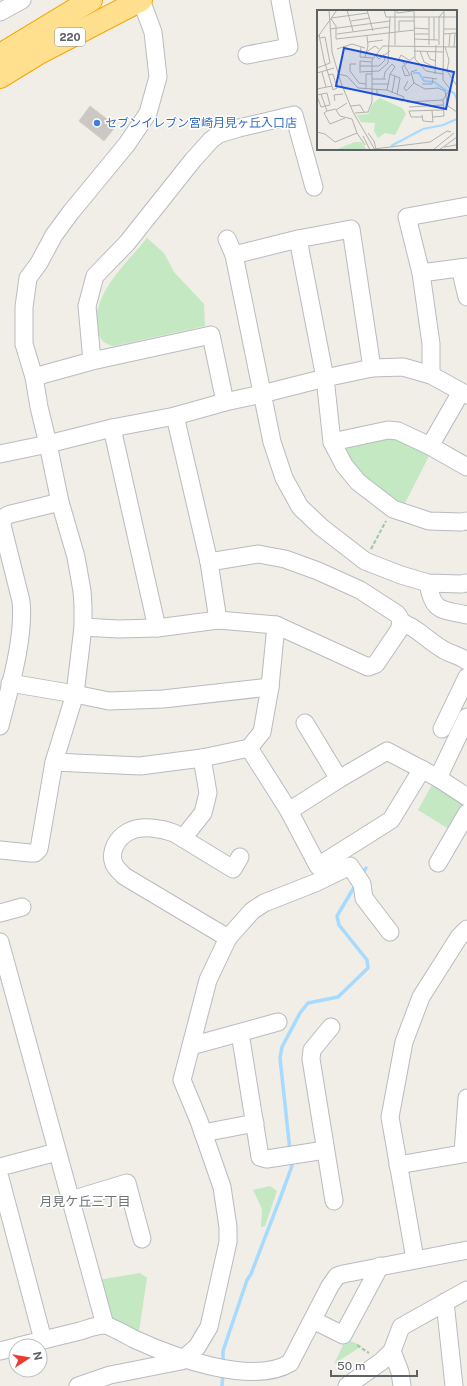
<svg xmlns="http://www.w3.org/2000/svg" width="467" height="1386" viewBox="0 0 467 1386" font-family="'Public Sans','Noto Sans JP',sans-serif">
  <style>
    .green { fill: #c3e8c2 }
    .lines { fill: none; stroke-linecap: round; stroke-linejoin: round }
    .stream { stroke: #a7daff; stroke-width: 3.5 }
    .building { fill: #cbc8c3; stroke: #d5cfc4 }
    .minor-casing { stroke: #b8bbc0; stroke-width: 19 }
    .highway-casing { stroke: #f6a600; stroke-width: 24 }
    .path { stroke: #9bc9a7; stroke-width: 2; stroke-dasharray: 4 2; stroke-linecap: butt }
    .minor { stroke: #fff; stroke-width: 17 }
    .highway { stroke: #ffe08e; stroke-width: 22 }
    .shop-dot { fill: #3f7fe0; stroke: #fff; stroke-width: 1.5 }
    .labels { text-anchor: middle; stroke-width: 3; stroke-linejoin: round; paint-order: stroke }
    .shield { fill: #fff; stroke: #8e9194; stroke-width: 1 }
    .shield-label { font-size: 11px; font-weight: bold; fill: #5d6266 }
    .shop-label { font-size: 12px; fill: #366cbe; stroke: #fff; text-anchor: start }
    .neighbourhood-label { font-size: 13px; fill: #6e7478; stroke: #fff }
    .inset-river { fill: none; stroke: #a7daff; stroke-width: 2 }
    .inset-road { fill: none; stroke: #b1b2af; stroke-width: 1 }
    .view { fill: #1d4ed8; fill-opacity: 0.15; stroke: #1d4ed8; stroke-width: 2 }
    .inset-edge { fill: none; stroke: #5d6266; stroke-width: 2 }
  </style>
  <rect width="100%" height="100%" fill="#f0eee6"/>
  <g class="green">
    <path d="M147,238L164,253L174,272L204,304L205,326L114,346C104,344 100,340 98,331C89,296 127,263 147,238Z"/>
    <path d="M388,434L431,452L403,507L355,470L341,450L344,443Z"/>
    <path d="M433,783L466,802V808L452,831L418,810Z"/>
    <path d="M270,1186L277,1191L265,1226L261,1227L262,1209L253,1190Z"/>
    <path d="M140,1273L147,1278L139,1331L116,1322L108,1315L98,1280Z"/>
    <path d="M346,1339L362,1346L334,1364Z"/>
  </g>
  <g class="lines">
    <g class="stream">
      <path d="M362,875L366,868"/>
      <path d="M290,1151L280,1058L282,1047L300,1013L308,1003L338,997L368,968L367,960L339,925L337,916L356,884"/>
      <path d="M223,1363V1351L247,1280L251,1274L281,1196L292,1166L291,1160"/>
      <path d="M222,1386L223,1373"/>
    </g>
  </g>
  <path class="building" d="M90,106L116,126L104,141L79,121Z"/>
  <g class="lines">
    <g class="minor-casing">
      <g id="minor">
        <path d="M0,12L22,0"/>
        <path d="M247,55L289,47L280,0"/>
        <path d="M227,239L234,255L272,442L284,478L300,507L321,527L365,561L401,575L428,583L461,584L467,583"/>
        <path d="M298,239L325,378L332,442L344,465L358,482L393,509L429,521L461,522L467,521"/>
        <path d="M234,255L298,239L351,229L372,368"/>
        <path d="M460,268L467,297"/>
        <path d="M421,273L467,267"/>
        <path d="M92,361L87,306L95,276L127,243L193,160L211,140L219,134L239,128L294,115L314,187"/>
        <path d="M431,375V344L421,273L407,217L467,206"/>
        <path d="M34,377L92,361L211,335L225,402"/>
        <path d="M461,392L430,446L467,467"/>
        <path d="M175,416L209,562L218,620"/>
        <path d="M112,428L157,628"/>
        <path d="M332,442L388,430L398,431L430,446"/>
        <path d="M0,454L48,444L112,428L175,416L225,402L262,394L325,378L372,368L403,367L431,375L467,395"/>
        <path d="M428,583C433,613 441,609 467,615"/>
        <path d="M401,622C417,627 429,642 444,650C451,654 460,656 467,661"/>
        <path d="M83,627L118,629L157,628L218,620L276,625L368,667L376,664L399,630C401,623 402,620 397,614L360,590L318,571L285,559L258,554L209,562"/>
        <path d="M10,683L75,694L109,701L163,699L270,687"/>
        <path d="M305,723L339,779"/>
        <path d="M0,726C9,690 25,638 21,601L2,525C3,518 4,516 11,514L60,502"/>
        <path d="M442,729L467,677"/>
        <path d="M249,748L289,811L318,866L391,820L422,769"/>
        <path d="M54,762L140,766L202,758L249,748L262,732L270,687L276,625"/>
        <path d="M438,778L467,717"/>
        <path d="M289,811L339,779L387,751L438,778L467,797"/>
        <path d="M183,838L203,813L208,793L202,758"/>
        <path d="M0,850L30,853H35L39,849L54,762L75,694L83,627V605L82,591L76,557L60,502L48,444L39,407L34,377L24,344V307L28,278L39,263L54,235L71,212L127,144L148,113L158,77L153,32L141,0"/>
        <path d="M438,863L467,813"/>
        <path d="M0,913L22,907"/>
        <path d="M228,938L124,876C121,872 116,869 114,864C109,852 117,838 128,832C141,825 161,828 174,833L233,869L240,857"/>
        <path d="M0,942L105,1325"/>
        <path d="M331,1027L312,1050L311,1059L334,1201"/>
        <path d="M240,1033L260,1157L267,1159L325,1150"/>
        <path d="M191,1046L278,1022"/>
        <path d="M203,1133L255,1123"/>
        <path d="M463,1153L467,1098"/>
        <path d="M398,1165L467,1153"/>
        <path d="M0,1167L57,1152"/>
        <path d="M0,1178L43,1340"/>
        <path d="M71,1200L127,1183L142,1239"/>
        <path d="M415,1259L390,1117L404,1042L421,997L459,937L467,929"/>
        <path d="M445,1302L454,1386"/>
        <path d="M313,1320L343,1335L380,1266"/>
        <path d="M19,1346C39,1341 60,1336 80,1331C87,1329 97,1325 104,1325C109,1325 128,1336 134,1339C173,1357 252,1386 290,1363L330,1286L337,1276L343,1274L467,1250"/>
        <path d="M0,1351L16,1347"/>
        <path d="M392,1351L400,1372L402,1386"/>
        <path d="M78,1386L110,1375L181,1361L197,1347L209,1327L228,1242V1227L222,1187L199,1121L182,1080L208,980L228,938L252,911L264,903L315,883L350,866L362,884L364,898L390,932"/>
        <path d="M347,1386L382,1361L392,1351L401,1327L467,1290"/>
      </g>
    </g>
    <g class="highway-casing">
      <g id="highway">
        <path d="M0,55L91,0"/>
        <path d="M0,77L39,53L141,0"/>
      </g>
    </g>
    <g class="path">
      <path d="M371,549L386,521"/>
      <path d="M357,1345L369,1353"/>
    </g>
    <use href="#minor" class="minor"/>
    <use href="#highway" class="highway"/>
  </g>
  <circle class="shop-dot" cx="97" cy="123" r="4"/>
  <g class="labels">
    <rect class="shield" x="55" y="28" width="30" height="18" rx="3"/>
    <g class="shield-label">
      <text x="70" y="41">220</text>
    </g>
    <g class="shop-label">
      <text x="105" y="127">セブンイレブン宮崎月見ヶ丘入口店</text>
    </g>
    <g class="neighbourhood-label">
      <text x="85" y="1206">月見ケ丘三丁目</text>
    </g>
  </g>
  <g transform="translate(317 10)">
    <rect width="140" height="140" fill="#f0eee6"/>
    <path d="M63,88L85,98L89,104L78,125L68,123L61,128L57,121L58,113L44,112L40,105L51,104L56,93ZM38,132H44L50,140H18Z" fill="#c3e8c2"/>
    <path class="inset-river" d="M96,63H102L107,71L117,72L130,81M133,81L137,83L140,90M74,136L106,119L126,115L140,109"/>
    <path class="inset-road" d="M12,0L15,42L24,73L36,102L58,140M30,0L36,21M50,0L56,21M67,0L69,7H140M80,0V3L96,1M97,0L98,49L109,61L126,64M112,7V35M14,8L51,3M14,9L19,16V29M34,11L53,8M97,18L112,19M13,19L73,11M127,19H140M82,21V11H97M20,24L72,17M97,24H112M127,24L140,23M2,25L7,50L10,60L15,76L16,80L20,78L16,64L11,65M0,28L20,0M19,29L97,20M97,29L121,30M117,30V7M51,32L66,30M78,35V0M122,35V7L128,0M132,36L133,24M44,37L43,47L56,48M128,37L132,50L130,61L140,76M137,37L138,24M20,39L35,34L48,38M97,41L127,42M103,41L107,52L119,58M110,42L113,49L119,51M48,43L58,36L62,39M58,45L62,49L73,41M48,47L51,36L50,26M39,54H33V61L42,73L49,74M88,54L82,49L84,45L92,50M87,55L93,65L88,66M43,56H62L68,50L66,44M0,58L13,53L8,27L3,28M100,60L94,62L97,73L108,79L121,78L128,81L131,96L140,102M43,61V51L54,52M5,62L9,77M42,62L62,61L71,53L73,7M0,63L17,58M21,64L30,66L41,78L70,80L87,87L86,91L60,84V79M73,64L83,68L80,84M118,64L119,35M88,66L85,57L97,47M106,67L120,69M67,68L68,62L75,54L78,57L73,64L70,80M55,69H69M91,71L87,78L89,81L97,73M55,74H72M105,74H115L116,69M0,79L15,76M49,79V64H55M75,83L78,66M4,84L10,101L19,99M0,85L10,83L13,95L4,97L0,86M18,91L17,85L26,84M90,92L126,90M33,96L43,95L47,102M92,97L126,95M10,101L7,103L13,114L28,108M38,103L51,102L55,92V50L66,36L140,37M105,105L106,111L116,112L115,100M105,107H94L92,101L127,100M116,107L127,106L126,90L133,79L126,70L127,2M0,122L8,124L18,132L40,123L35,109L23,106L19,100L30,93M40,123L48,135M51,123L57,131L59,139M46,126L53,140M127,137L139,135M57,139L113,132L130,121L134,122M116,140L137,123M122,140L140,127"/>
    <path class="view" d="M27,38L137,62L129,99L19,76Z"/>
    <rect width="140" height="140" class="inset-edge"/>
  </g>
  <g transform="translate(28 1358) rotate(78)"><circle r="19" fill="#ffffff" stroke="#bec0c2"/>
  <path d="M0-3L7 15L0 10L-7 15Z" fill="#ec3b2f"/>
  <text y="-6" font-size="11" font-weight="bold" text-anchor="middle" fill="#5d6266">N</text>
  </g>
  <path d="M331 1370v6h86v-6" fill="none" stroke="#5d6266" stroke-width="2"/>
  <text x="337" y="1370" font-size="12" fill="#5d6266" stroke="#ffffff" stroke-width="3" paint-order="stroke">50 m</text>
</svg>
